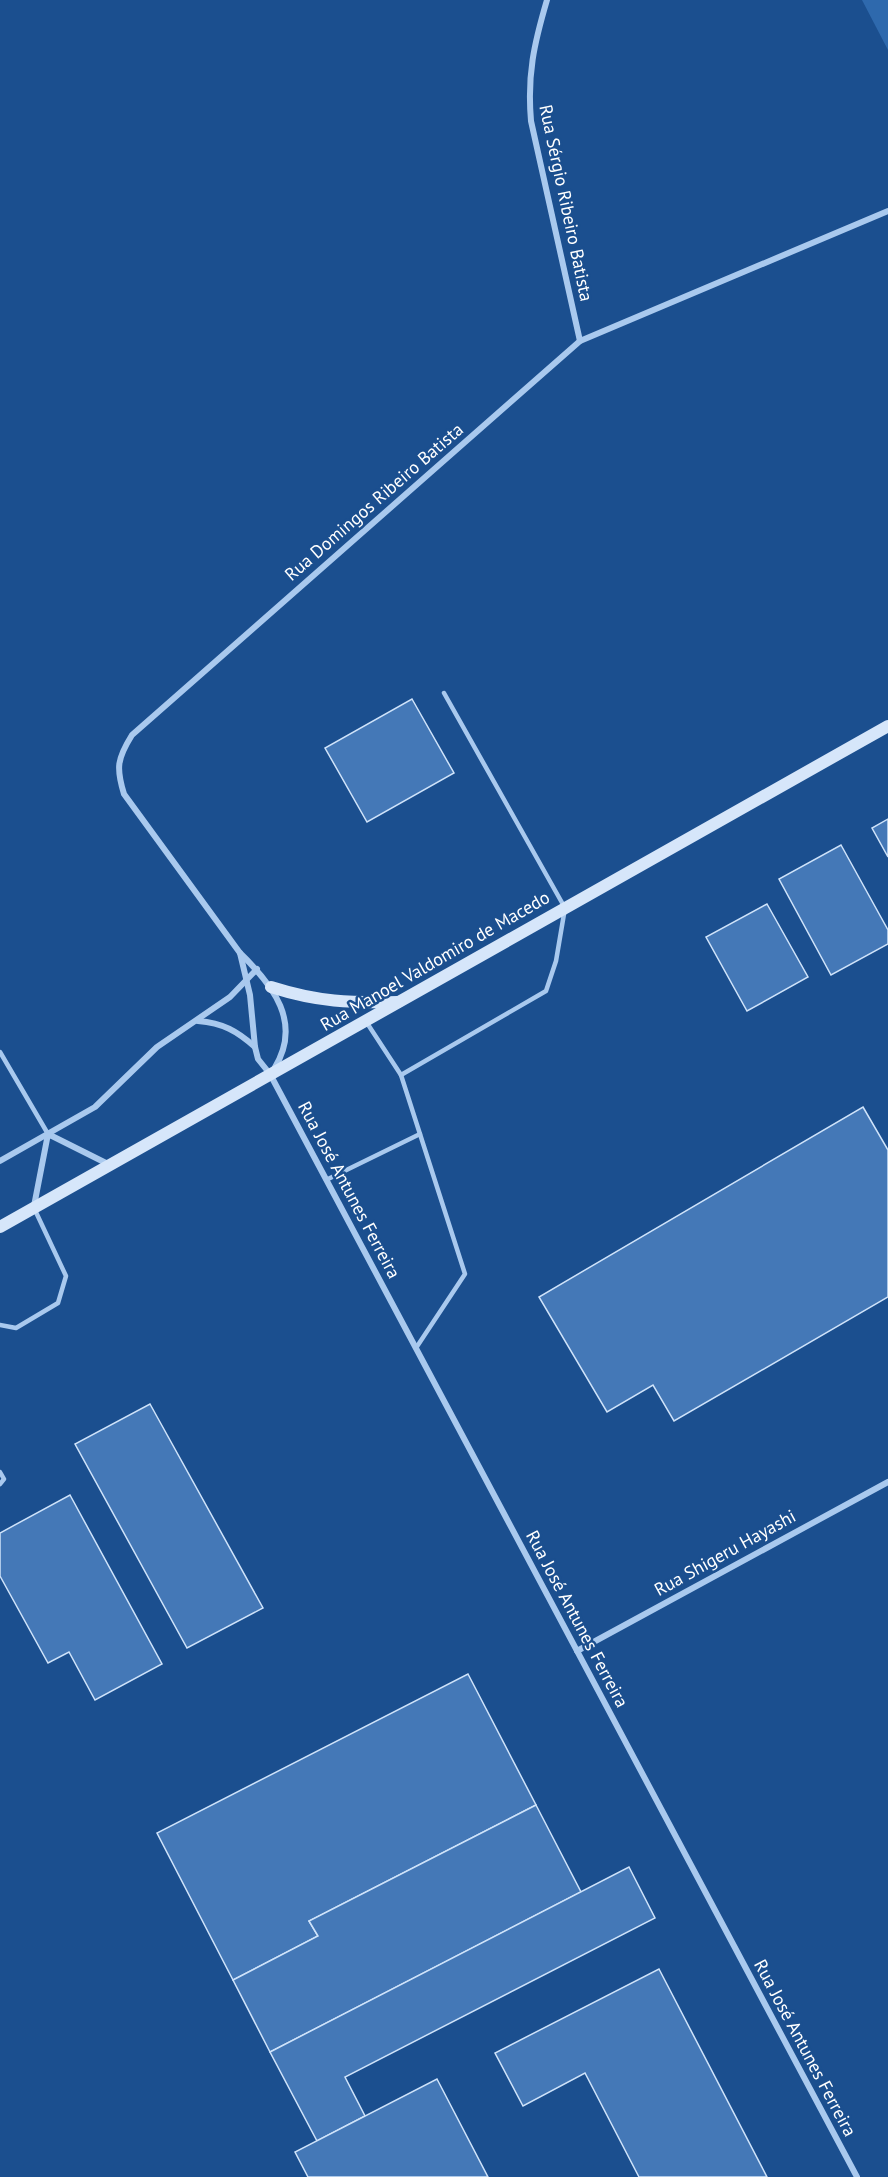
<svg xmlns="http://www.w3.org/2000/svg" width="888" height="2177" viewBox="0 0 888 2177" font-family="'PT Sans',sans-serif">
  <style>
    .green { fill: #2e69ad }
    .building { fill: #4478b7; stroke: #cfe3fa; stroke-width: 1.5 }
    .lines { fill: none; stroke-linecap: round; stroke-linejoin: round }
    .lane { stroke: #a9c9ee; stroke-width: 4.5 }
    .street { stroke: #a9c9ee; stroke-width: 6 }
    .secondary { stroke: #d6e6fa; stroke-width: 12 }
    .labels { text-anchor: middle; stroke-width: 5; stroke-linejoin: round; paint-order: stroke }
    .street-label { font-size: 18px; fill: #fff; stroke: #1b4f8f }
  </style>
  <rect width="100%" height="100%" fill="#1b4f8f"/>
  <path class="green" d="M862,0H888V50Z"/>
  <g class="building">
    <path d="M412,699L454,773L367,822L325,748Z"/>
    <path d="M888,819V857L872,828Z"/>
    <path d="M841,845L888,930V944L831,975L779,879Z"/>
    <path d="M767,904L808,977L747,1011L706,937Z"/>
    <path d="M863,1107L888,1150V1297L674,1421L653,1385L607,1412L539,1297Z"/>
    <path d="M150,1404L263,1608L187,1648L75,1444Z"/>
    <path d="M70,1495L162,1664L95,1700L69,1652L48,1663L0,1576V1533Z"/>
    <path d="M468,1674L536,1805L309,1921L318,1936L233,1980L157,1833Z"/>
    <path d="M536,1805L581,1892L270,2052L233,1980L318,1936L309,1921Z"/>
    <path d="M629,1867L655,1918L345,2077L365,2116L317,2141L270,2052Z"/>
    <path d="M659,1969L767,2177H639L585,2073L523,2106L495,2053Z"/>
    <path d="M437,2079L488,2177H308L295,2152Z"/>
  </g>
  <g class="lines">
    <g class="lane">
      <path d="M367,1023L401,1075L465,1274L416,1348"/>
      <path d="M0,1052L48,1134"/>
      <path d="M401,1075L546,991L556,961L565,908L444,693"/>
      <path d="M326,1180L420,1134"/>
      <path d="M0,1325L16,1328L58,1303L66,1276L34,1208"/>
      <path d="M0,1472L4,1479L0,1484"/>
    </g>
    <g class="street">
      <path d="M547,0C534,44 527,75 531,121L580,341"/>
      <path d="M240,953L250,995L255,1047L258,1059L270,1074L857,2177"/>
      <path d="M198,1021C223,1023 237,1031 255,1047"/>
      <path d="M274,1069C303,1023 273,985 240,953L124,794C116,768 117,759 132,735L580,341L888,211"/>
      <path d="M0,1161L95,1107L157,1047L230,997L257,969"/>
      <path d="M34,1206L48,1134L110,1165"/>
      <path d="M577,1651L888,1482"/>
    </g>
    <g class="secondary">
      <path d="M271,987C318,1002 350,1003 398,1002"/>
      <path d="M0,1227L888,726"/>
    </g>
  </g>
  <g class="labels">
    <g class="street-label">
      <text transform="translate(566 203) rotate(78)" y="6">Rua Sérgio Ribeiro Batista</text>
      <text transform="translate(374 502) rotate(-41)" y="6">Rua Domingos Ribeiro Batista</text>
      <text transform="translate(435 961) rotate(-30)" y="6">Rua Manoel Valdomiro de Macedo</text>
      <text transform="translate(349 1190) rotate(62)" y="6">Rua José Antunes Ferreira</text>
      <text transform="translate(725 1553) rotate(-29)" y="6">Rua Shigeru Hayashi</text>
      <text transform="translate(577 1619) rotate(62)" y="6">Rua José Antunes Ferreira</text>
      <text transform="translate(805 2048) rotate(62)" y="6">Rua José Antunes Ferreira</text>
    </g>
  </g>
</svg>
